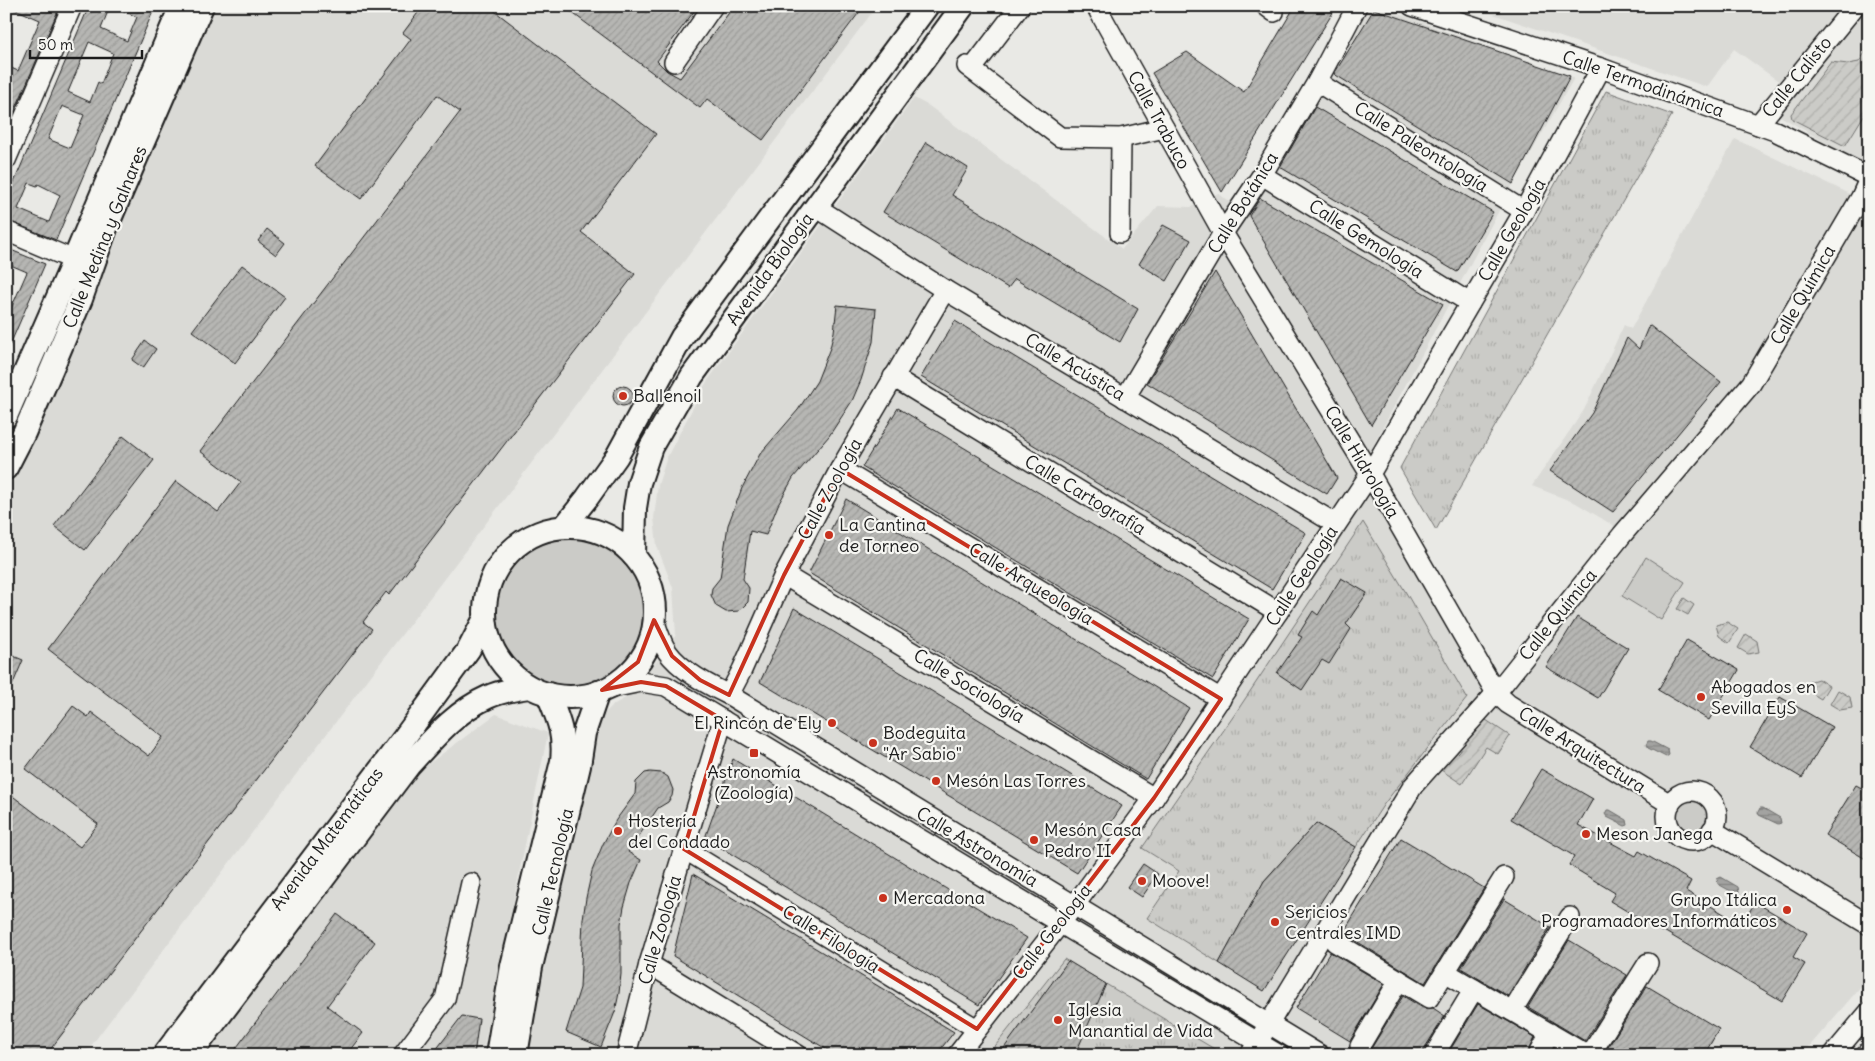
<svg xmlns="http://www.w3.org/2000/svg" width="1875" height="1061" viewBox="0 0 1875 1061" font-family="Delius,sans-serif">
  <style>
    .built { fill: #dadad6 }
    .grass { fill: #cbcbc7; stroke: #747472 }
    .park { fill: url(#park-tufts); stroke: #747472 }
    .garden { fill: url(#garden-furrows); stroke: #747472 }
    .water { fill: url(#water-rules); stroke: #6d6d6c }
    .building { fill: url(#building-hatch); stroke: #1c1c1c; fill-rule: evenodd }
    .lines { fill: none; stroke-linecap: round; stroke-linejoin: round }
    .minor-casing { stroke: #1c1c1c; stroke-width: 22 }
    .major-casing { stroke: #1c1c1c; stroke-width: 26 }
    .minor { stroke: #f6f6f2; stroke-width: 19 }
    .major { stroke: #f6f6f2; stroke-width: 22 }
    .marked { fill: none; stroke: #c8321e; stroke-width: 4; stroke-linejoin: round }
    .poi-dot { fill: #c8321e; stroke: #f6f6f2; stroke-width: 2 }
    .labels { text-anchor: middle; stroke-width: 4.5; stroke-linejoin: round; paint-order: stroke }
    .street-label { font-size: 18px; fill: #1c1c1c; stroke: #f6f6f2 }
    .poi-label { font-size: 18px; fill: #1c1c1c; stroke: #f6f6f2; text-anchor: start }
  </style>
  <defs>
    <pattern id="park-tufts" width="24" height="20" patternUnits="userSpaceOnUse" patternTransform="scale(1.25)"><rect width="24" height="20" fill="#cbcbc7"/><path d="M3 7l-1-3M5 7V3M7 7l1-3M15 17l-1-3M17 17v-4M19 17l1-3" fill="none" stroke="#aeaeaa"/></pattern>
    <pattern id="garden-furrows" width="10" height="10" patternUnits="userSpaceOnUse" patternTransform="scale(1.25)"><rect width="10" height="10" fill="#cbcbc7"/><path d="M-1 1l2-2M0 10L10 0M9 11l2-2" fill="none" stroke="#aeaeaa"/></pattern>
    <pattern id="water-rules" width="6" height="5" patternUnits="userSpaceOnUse" patternTransform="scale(1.25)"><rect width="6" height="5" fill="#a3a3a1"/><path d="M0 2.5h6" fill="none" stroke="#848482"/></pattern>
    <pattern id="building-hatch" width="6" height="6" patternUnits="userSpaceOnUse" patternTransform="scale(1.25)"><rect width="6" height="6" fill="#b6b6b3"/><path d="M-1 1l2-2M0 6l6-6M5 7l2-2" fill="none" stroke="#9c9c99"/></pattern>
  </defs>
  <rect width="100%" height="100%" fill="#e9e9e5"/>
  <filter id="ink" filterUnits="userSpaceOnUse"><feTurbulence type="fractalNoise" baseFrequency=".02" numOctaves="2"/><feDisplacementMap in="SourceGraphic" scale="10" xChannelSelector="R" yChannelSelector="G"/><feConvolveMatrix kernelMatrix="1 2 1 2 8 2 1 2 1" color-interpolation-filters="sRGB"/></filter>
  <g filter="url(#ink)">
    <g class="built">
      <path d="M212,6H877L84,1055H6V497Z"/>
      <path d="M1363,6H1377L1574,78L1511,188L1359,472L1496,693L1624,532L1576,503L1532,486L1584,410L1624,325L1631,329L1735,139L1850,194L1869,207V977L1802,1055H528L536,1007L572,842L592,738L599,719L613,705L625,698L641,682L676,635L673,588L657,546L654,518L658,485L667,457L706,383L914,98L929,106L1122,249L1158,206L1191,207L1218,193L1236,207Z"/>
      <path d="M1470,6H1842L1781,83L1734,49L1707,87Z"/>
      <path d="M1864,6H1869V168L1780,116Z"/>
      <path d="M496,714L548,733L482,1055H205L423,768Z"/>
    </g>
    <g class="grass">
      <circle cx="570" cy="611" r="85"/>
      <path d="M1646,557L1685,582L1661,620L1622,596Z"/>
      <circle cx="1692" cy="816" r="25"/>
    </g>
    <g class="park">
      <path d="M1606,91L1672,115L1436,530L1400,468Z"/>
      <path d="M1363,522L1405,591L1467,698L1384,804L1356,847L1316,823L1264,881L1219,963L1147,918L1179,871L1142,848L1235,714Z"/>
      <path d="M1064,959L1216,1050L1213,1055H988Z"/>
    </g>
    <g class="garden">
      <path d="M1869,29V107L1845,146L1792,119L1791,114L1831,62L1848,64L1859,62L1868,48Z"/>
      <path d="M1684,598L1694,605L1688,615L1677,609Z"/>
      <path d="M1727,622L1738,629L1729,643L1719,636L1716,625Z"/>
      <path d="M1746,634L1757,641L1759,652L1748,654L1738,648Z"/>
      <path d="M1818,679L1829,686L1821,699L1811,693L1808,682Z"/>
      <path d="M1838,690L1850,697L1852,708L1840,710L1830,704Z"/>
      <path d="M1477,714L1510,736L1498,754L1486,747L1462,784L1432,764Z"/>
    </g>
    <g class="water">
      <path d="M1648,741H1651L1668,750L1669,755L1666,757L1648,748L1646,745Z"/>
      <path d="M1760,808H1763L1780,818L1781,823L1778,824L1759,815L1758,812Z"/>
      <path d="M1607,810H1610L1627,820L1628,825L1625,826L1607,817L1605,814Z"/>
      <path d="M1721,877L1738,887L1739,892L1736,894L1718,884L1717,879Z"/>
    </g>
    <g class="building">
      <path d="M8,6H60L6,131V98L13,84L6,81V74L9,67L18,71L40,20Z"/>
      <path d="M89,6H110L101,29L127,41L137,17L112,6H148L154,9L56,240L6,220V201ZM89,42L113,53L101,84L98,82L90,102L68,92ZM62,106L84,115L70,148L48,139ZM29,183L37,186L38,184L60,195L49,222L18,209Z"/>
      <path d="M423,6H488L656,134L581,232L635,274L389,595L386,592L363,622L372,629L46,1055H6V791L80,847L98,824L25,769L73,706L88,717L91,712L149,756L163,737L48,649L176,481L218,512L241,482L200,451L460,112L437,95L361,199L315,166L380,79H381L411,39L403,33Z"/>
      <path d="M563,6H698L657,61L667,71L680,78L734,6H864L763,140L707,99L700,108Z"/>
      <path d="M1295,6H1337L1222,192L1152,73L1187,52L1244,92Z"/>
      <path d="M1374,9L1570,76L1513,184L1334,74Z"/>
      <path d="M1315,107L1493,212L1457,272L1280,167Z"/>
      <path d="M926,142L968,168L952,195L1138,309L1120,342L1015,279L1008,288L883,212Z"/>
      <path d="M1260,198L1443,304L1371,425L1249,216Z"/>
      <path d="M1163,225L1191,240L1167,281L1139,264Z"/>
      <path d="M267,229L285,243L276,255L258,241Z"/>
      <path d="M6,248L45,264L6,354V320L27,272L6,263Z"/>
      <path d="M242,265L285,297L235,363L192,331Z"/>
      <path d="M1215,272L1337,478L1327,494L1147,383Z"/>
      <path d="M837,305L876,309L873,342L861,380L852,401L829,436L793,478L778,505L766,535L750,531L743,579L749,588L748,602L739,611L726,612L716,606L711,595L712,588L720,578L728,525L742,488L760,454L798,410L817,381L830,348L834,332Z"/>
      <path d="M955,321L1306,533L1272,589L921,377Z"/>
      <path d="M1649,325L1721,382L1613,512L1550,471L1592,413L1627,338L1639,349Z"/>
      <path d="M145,341L156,349L143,368L132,360Z"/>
      <circle cx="623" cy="396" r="10"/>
      <path d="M898,408L1249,619L1213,679L862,467Z"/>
      <path d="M123,436L154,460L85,550L54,526Z"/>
      <path d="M846,499L1189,708L1146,779L809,573Z"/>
      <path d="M1341,578L1367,593L1346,624L1351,629L1329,664L1322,660L1302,690L1277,673L1302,637L1298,635L1313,611L1318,615Z"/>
      <path d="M794,608L1122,806L1077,873L760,682Z"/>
      <path d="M1577,617L1628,648L1598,698L1546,667Z"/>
      <path d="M1687,640L1739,670L1709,720L1658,690Z"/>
      <path d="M6,653L23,660L6,700Z"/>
      <path d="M1780,697L1832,727L1802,778L1750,747Z"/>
      <path d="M733,759L1027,938L979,1005L705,838Z"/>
      <path d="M1541,769L1593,799L1578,825L1636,856L1639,851L1691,881L1686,891L1742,925L1755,902L1807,933L1793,957L1805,964L1782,1001L1662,930V932L1610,901L1615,893L1569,865L1574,856L1511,819Z"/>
      <path d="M650,772L662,773L668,777L673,790L672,796L668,802L658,808L628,852L641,860L631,883L624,907L621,924V974L619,993L615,1012L601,1047L566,1032L580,988L583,919L586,898L592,871L603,844L616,820L635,794L636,782L645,773Z"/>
      <path d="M1856,785L1869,792V861L1825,835Z"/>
      <path d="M1316,823L1356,847L1264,991L1219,963L1264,881Z"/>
      <path d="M1401,838L1484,888L1425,983L1343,933Z"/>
      <path d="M1143,864L1158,874L1142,897L1127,887Z"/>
      <path d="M693,874L954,1032L936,1055H836L673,956Z"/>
      <path d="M1504,899L1550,927L1508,996L1461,968Z"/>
      <path d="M337,914L375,942L327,1006L363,1033L346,1055H231Z"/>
      <path d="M1569,940L1627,975L1585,1041L1528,1007Z"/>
      <path d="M1330,952L1384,984L1350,1041L1296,1008Z"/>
      <path d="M1068,961L1106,984L1075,1055H999Z"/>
      <path d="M1647,986L1719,1029L1704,1055H1603Z"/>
      <path d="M1403,996L1423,1008H1433L1445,1016L1424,1049L1423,1055H1373L1369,1052Z"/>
      <path d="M1478,1004L1535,1037L1527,1055H1447Z"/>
      <path d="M462,1016L479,1019L474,1055H432Z"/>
    </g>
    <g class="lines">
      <g class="minor-casing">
        <g id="minor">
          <path d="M1096,6L1223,233L1370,474L1496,693L1508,704L1670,804"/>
          <path d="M1266,6L1274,12"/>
          <path d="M1412,6L1601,68L1775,131L1869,177"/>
          <path d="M674,62L713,6"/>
          <path d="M967,66L1060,137L1121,138L1164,128"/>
          <path d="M972,69L1020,6"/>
          <path d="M1317,82L1524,211"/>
          <path d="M1758,125L1855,6"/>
          <path d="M6,160L72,6"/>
          <path d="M1262,175L1470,303"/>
          <path d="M816,207L945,290L1336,524"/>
          <path d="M6,231L74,260"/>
          <path d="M1120,233L1121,138"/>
          <path d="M893,377L1278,612"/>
          <path d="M1125,398L1223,233L1262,175L1317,82L1357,6"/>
          <path d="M840,469L1221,699"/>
          <path d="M784,575L1154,798"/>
          <path d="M654,620C657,628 660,638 664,646C674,667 708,685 729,695L1320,1055"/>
          <path d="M602,690L641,682L666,686L1279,1055"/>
          <path d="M729,695L742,670L784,575L840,469L945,290"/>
          <circle cx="1692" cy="816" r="25"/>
          <path d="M1712,830L1869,925"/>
          <path d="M684,849L977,1029"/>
          <path d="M1335,942L1429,998L1504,877"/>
          <path d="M649,964L798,1055"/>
          <path d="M1445,972L1587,1055"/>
          <path d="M1512,1011L1570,917"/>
          <path d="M1360,1046L1399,980"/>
          <path d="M403,1055L445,999L471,883"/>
          <path d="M626,1055L649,964L723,720"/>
          <path d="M957,1055L1074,906L1154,798L1370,474L1524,211L1601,68"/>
          <path d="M1250,1055L1413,786L1496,693L1622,535L1751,384L1861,197L1869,179"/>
          <path d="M1434,1055L1474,989"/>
          <path d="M1538,1055L1550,1033"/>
          <path d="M1590,1055L1648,963"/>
          <path d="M1833,1055L1869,1012"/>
          <path d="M1865,1055L1869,1051"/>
        </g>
      </g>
      <g class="major-casing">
        <g id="major">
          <path d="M6,416L74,260L181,6"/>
          <path d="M6,468L24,433L52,368L81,299L106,228L202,6"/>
          <circle cx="570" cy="612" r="85"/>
          <path d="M564,527L587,498L617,456L682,337L927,6"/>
          <path d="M634,556L635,508L639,483L651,447L692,376L963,6"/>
          <path d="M164,1055L404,738L469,649L484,620"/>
          <path d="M190,1055L409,765C432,740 456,711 488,697C501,691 515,689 529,687"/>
          <path d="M497,1055L512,966L562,761C565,733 558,719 548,694"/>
          <path d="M516,1055L531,967L579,766L584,733L598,692"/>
        </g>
      </g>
      <use href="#minor" class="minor"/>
      <use href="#major" class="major"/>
    </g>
  </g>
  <path class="marked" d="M840,469L1221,699L1154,798L977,1029L684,849L723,720L666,686L641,682L602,690L638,662L654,620L672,656L700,680L729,695L784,575Z"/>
  <g class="poi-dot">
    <circle cx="623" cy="396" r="5"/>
    <circle cx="829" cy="535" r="5"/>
    <circle cx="1701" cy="697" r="5"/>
    <circle cx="832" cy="723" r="5"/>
    <circle cx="873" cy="743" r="5"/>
    <rect x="749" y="748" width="10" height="10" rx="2.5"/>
    <circle cx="936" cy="781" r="5"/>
    <circle cx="618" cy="831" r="5"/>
    <circle cx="1586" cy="834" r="5"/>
    <circle cx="1034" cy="840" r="5"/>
    <circle cx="1142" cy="881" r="5"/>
    <circle cx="883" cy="898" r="5"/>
    <circle cx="1787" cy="910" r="5"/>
    <circle cx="1275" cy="922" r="5"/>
    <circle cx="1058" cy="1020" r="5"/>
  </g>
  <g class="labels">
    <g class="street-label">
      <text transform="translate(1797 77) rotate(-51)" y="6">Calle Calisto</text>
      <text transform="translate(1643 84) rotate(19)" y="6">Calle Termodinámica</text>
      <text transform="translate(1159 120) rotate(61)" y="6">Calle Trabuco</text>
      <text transform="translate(1421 147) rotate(32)" y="6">Calle Paleontología</text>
      <text transform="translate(1243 203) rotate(-58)" y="6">Calle Botánica</text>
      <text transform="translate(1512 230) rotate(-60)" y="6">Calle Geología</text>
      <text transform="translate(105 237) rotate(-68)" y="6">Calle Medina y Galnares</text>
      <text transform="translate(1366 239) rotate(32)" y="6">Calle Gemología</text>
      <text transform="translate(770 269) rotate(-54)" y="6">Avenida Biología</text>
      <text transform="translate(1803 295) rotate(-60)" y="6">Calle Química</text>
      <text transform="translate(1075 367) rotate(31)" y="6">Calle Acústica</text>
      <text transform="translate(1362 462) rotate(59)" y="6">Calle Hidrología</text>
      <text transform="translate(830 489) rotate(-61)" y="6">Calle Zoología</text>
      <text transform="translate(1085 495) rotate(31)" y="6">Calle Cartografía</text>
      <text transform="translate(1302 576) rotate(-57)" y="6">Calle Geología</text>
      <text transform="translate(1031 584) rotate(31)" y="6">Calle Arqueología</text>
      <text transform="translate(1558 615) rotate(-51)" y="6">Calle Química</text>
      <text transform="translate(969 686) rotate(31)" y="6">Calle Sociología</text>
      <text transform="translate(1582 750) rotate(32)" y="6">Calle Arquitectura</text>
      <text transform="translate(327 839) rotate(-53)" y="6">Avenida Matemáticas</text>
      <text transform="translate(977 847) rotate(31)" y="6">Calle Astronomía</text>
      <text transform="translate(553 872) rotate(-77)" y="6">Calle Tecnología</text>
      <text transform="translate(660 930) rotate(-74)" y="6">Calle Zoología</text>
      <text transform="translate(1052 932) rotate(-52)" y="6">Calle Geología</text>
      <text transform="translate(831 939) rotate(32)" y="6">Calle Filología</text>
    </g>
    <g class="poi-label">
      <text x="633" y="402">Ballenoil</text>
      <text x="839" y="531">La Cantina<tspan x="839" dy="21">de Torneo</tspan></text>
      <text x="1711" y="693">Abogados en<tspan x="1711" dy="21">Sevilla EyS</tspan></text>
      <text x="822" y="729" text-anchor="end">El Rincón de Ely</text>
      <text x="883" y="739">Bodeguita<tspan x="883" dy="21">"Ar Sabio"</tspan></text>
      <text x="754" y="778" text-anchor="middle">Astronomía<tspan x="754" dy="21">(Zoología)</tspan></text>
      <text x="946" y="787">Mesón Las Torres</text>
      <text x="628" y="827">Hostería<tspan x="628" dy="21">del Condado</tspan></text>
      <text x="1044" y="836">Mesón Casa<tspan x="1044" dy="21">Pedro II</tspan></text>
      <text x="1596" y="840">Meson Janega</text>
      <text x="1152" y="887">Moove!</text>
      <text x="893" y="904">Mercadona</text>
      <text x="1777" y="906" text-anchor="end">Grupo Itálica<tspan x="1777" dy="21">Programadores Informáticos</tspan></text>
      <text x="1285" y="918">Sericios<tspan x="1285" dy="21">Centrales IMD</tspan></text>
      <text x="1068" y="1016">Iglesia<tspan x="1068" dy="21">Manantial de Vida</tspan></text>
    </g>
  </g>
  <rect width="1875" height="1061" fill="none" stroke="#f6f6f2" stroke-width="25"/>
  <rect x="12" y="12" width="1850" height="1036" fill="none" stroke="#1c1c1c" stroke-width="2" filter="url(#ink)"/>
  <path d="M30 50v8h112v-8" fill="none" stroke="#1c1c1c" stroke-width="2.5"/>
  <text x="38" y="50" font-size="15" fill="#1c1c1c" stroke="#f6f6f2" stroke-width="4" paint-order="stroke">50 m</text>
</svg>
